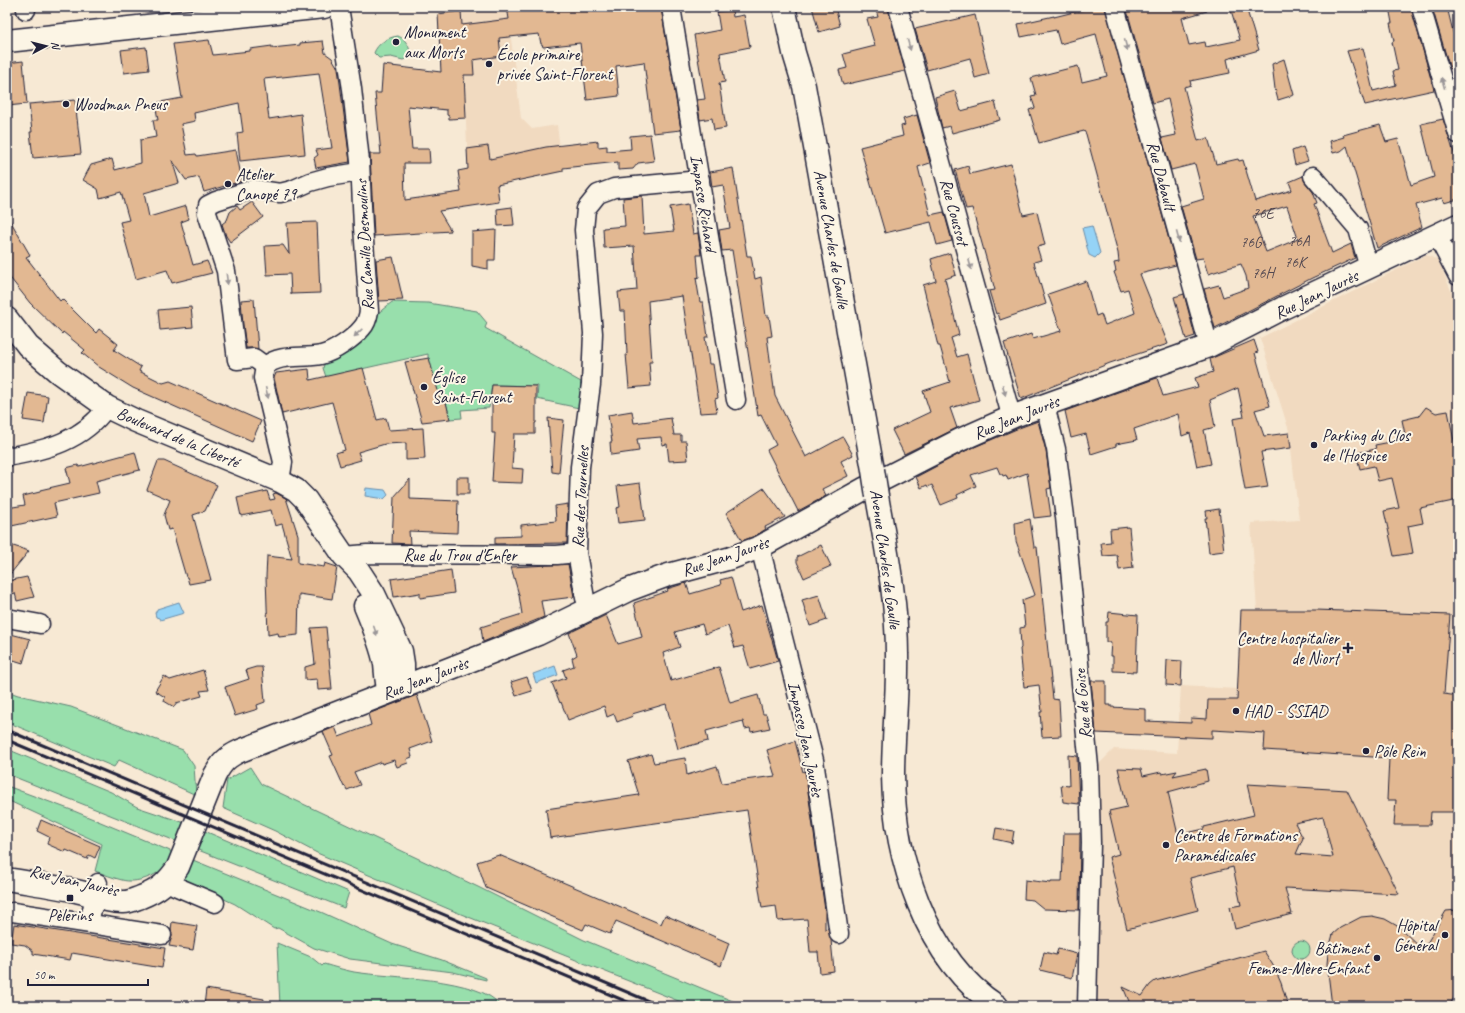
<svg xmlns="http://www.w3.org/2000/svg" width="1465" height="1013" viewBox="0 0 1465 1013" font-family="Caveat,sans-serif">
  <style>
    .built { fill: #f1dac0 }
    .green { fill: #98dfac; stroke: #5d8074 }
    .water { fill: #95d3f6; stroke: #678cab }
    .building { fill: #e2b892; stroke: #22223b; fill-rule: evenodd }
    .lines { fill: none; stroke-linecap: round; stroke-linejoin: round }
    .street-casing { stroke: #22223b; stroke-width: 21 }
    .secondary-casing { stroke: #22223b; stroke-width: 25 }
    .street { stroke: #fcf5e5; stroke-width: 18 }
    .secondary { stroke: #fcf5e5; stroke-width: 22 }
    .rail { stroke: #22223b; stroke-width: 3 }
    .secondary-bridge-casing { stroke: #22223b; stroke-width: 25; stroke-linecap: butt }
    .secondary-bridge { stroke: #fcf5e5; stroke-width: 22 }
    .oneway { fill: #9a9698 }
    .poi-dot { fill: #22223b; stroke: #fcf5e5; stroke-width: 1.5 }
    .labels { text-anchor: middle; stroke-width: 4; stroke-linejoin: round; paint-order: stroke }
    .number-label { font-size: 15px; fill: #524851 }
    .poi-label { font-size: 17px; fill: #22223b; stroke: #fcf5e5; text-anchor: start }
    .street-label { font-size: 17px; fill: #22223b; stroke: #fcf5e5 }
  </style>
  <rect width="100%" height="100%" fill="#f7e9d4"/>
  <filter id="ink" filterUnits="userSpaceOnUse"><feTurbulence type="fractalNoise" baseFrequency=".025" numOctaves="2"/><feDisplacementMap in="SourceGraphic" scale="8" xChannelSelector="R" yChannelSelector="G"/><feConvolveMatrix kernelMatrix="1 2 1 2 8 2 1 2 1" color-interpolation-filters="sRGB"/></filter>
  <g filter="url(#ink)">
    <g class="built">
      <path d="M490,7H507L521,118L532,129L557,125L563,172L469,190L461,11Z"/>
      <path d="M1426,255L1438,260L1452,293L1458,317V1006H1102L1094,1002L1096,767L1114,749L1177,753L1181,686L1237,689L1241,610L1257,611L1251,523L1299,520L1289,431L1260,338Z"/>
    </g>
    <g class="green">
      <path d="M398,36C406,39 413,50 408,58L403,60L391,57L379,58L374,53C377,44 388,37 398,36Z"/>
      <path d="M392,302L428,303L477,311L487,323L485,328L581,382L579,408L537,399L538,386L492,385L489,408L461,410L462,418L450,419L445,398H439L428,357V354L326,377L323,368L326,358L372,318Z"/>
      <path d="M7,691L18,695L71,707L183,750L194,766L196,795L119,760L114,767L7,722Z"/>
      <path d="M7,749L111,792L137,807L188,824L349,892L344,908L7,774Z"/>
      <path d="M250,767L261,784L478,887L584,940L745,1006H691L451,910L317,853L275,831L223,808L227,780Z"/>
      <path d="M7,786L74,811L175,853C173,857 170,862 166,866C156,876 137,884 122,880C113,878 104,874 95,871L102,844L7,800Z"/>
      <path d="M188,858L323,913L392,944L442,960L486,978V980L453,972L350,959L314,948L278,928L274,929L235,904L183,880L182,877Z"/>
      <circle cx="1301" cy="950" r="9"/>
      <path d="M277,943L311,957L322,966L324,964C334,967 344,970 354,972C389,978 480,977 501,1006H280Z"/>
    </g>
    <g class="water">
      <path d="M1092,226L1100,253L1095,258L1089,255L1082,228Z"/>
      <path d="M366,488L385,490L388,495L384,499L365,496Z"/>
      <path d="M179,602L184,613L160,620L159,618L156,617L155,613L157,610V609Z"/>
      <path d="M555,666L558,675L536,683L533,674Z"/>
    </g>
    <g class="building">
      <path d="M507,7H661L681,130L653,133L644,62L616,66L619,96L587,100L580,43L543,47L542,44H541L539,34L499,38L501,56L473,60L474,75H464L466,118L449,119V116L447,115V110L408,106L412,149H429L430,163H404L405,200L461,192L458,171L468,169L467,149L488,146L490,159L546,147L598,141V147L607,146V151L631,149L630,136L650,134L654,161L638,163L633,169L618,170V162L563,168V171L497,185L499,202L439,211L451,231L374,236L370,154H381L375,93H381L383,65L441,72L438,14L461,11L462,25L509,19Z"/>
      <path d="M812,7H835L840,26L819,32Z"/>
      <path d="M1094,7H1105L1176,265L1140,274L1168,344L1110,363L1021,399L1004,343L1031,334L1033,339L1061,331L1048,294L1086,281L1096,316L1101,314L1105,325L1135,313L1128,289L1121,291L1114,272L1116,271L1114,263L1119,262L1118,253L1086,134L1084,131L1039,143L1029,110L1035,108L1031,96L1036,95L1031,78L1078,66L1082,82L1107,76L1096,34L1060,44L1056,30L1021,37L1018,24L1054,16V17Z"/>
      <path d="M1126,7H1206L1207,11L1182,18L1189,45L1205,42L1206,47L1240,40L1230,7H1246L1259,50L1227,59L1230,73L1190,81L1191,85L1184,87L1198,141L1208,138L1216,164L1238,159L1239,161L1243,160L1255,201L1292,190L1289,182L1303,176L1305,182L1313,192L1317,203L1314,204L1332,253L1351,244L1355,258L1312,278L1215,328L1204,289L1219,285L1223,297L1248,288L1246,276L1241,264L1208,274L1203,258L1196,259L1181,206L1204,199L1195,164L1171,170L1162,138L1176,135L1168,99L1153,103ZM1287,206L1298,239L1266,252L1253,216Z"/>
      <path d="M1389,7H1411L1434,90L1365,105L1347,51L1363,48L1373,91L1396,85L1393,71L1398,70L1392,42L1394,41L1390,23H1392Z"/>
      <path d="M1432,7H1447L1458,52V66L1450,69Z"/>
      <path d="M888,8L905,71L843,85L839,70L847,68L843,54L875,46L867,19L878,17L876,10Z"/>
      <path d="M732,10L733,17L744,15L750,47L720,53L725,82L719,83L726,128L714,130L712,118L700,120L697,100L705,99L694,35L720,30L717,12Z"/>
      <path d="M975,15L989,74L975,78L970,58L927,70L915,29Z"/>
      <path d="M209,40L213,55L250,51V49L272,46V48L300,45V43L323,41L325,53L332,58L338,68L350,162L316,168L314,158L318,155L316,150L332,148L327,118L326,117L319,73L264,79L269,119L301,114L305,154L240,161L237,133L243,132L239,103L194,113L195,121L181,124L187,155L196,154L197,156L236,150L242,181L204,192L199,177L186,180L172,160L179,183L144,193L149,217L186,206L189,219L181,222L193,265L207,261L212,273L172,283L167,270L136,279L120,222L129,220L121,192L100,198L98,189L83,180L91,165L112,159L115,170L141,163L140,140L156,137L153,120H158L155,103L182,98L173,44Z"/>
      <path d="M146,47L149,70L124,73L121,50Z"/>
      <path d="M1284,59L1294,95L1278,100L1275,89L1272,64Z"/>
      <path d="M23,61L27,104L7,106V63Z"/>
      <path d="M955,91L961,111L995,102L1000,120L952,133L950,126L942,128L935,97Z"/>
      <path d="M75,100L81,154L33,158L30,132H32L29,104Z"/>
      <path d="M917,115L930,163L918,167L930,215L944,212L952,241L937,245L931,222L885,233L860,147L903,136L901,126L905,125L903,119Z"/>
      <path d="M1443,119L1458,165V199L1444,203L1442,198L1416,205L1422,227L1377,248L1347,146L1341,151L1333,153L1330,141L1344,137L1343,135L1380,125L1386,142L1398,139L1411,185L1434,177L1421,124Z"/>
      <path d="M1303,147L1308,161L1295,165L1292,151Z"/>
      <path d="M1011,164L1023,215L1037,212L1045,245L1037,247L1041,260L1034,262L1046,304L1000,320L998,313L996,314L989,291L995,290L972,208L966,209L955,170L968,166L970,174Z"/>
      <path d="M733,168L747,256H751L755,279L761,277L766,316H769L772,336L767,337L775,396L806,457L843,437L853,455L841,461L848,476L822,489L826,496L798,511L767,450L776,445L761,415L758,416L732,250L722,251L719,230L730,228L723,185L712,187L710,172Z"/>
      <path d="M642,196L644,234L674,231L670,207L688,204L693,234L698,233L701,255H697L699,277L696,278L700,302H703L708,337H705L709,364H713L718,398L715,399L717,412L700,413L682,296L648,301L652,362H649L651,386L629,388L626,354H627L625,311H620L618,292L637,290L634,246L604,248L603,228L625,226L623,198Z"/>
      <path d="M252,202L263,217L230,242L226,236L222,224L227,220L230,212L237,206L240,210Z"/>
      <path d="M512,207L514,225L498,226L497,209Z"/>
      <path d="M7,215L30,255L26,257L60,301L62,299L96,333L99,329L118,344L114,350L141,367L139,371L163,383L170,381L261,421L252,441L133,388L99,367L82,353L85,350L63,332L62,334L30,303L7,274Z"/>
      <path d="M317,222L320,293L291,294L290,274L267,275L265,246L283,245L289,254L287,223Z"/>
      <path d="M496,230L495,260H488V269L472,266V232Z"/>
      <path d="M950,253L956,275L945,279L959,335L951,338L957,357L967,354L979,400L950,408L957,428L904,454L892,430L930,412L923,391L950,382L940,346H938L923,285L936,281L931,259Z"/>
      <path d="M393,257L403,300L379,301L376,260Z"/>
      <path d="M1184,294L1195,336L1186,339L1174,297Z"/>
      <path d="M254,299L258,349L253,348H246L243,325L241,300Z"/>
      <path d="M191,307L193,327L160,330L158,310Z"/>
      <path d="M1254,340L1258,352L1255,353L1270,406L1255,410L1264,436L1289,433L1291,448L1261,452L1268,487L1245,490L1233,419L1244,417L1238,388L1210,400L1215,427L1204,430L1211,464L1197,467L1190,433L1182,436L1178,414L1134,429L1137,440L1116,444V446L1091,454L1086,434L1071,438L1065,411L1157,378L1163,396L1198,387L1195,378L1213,372L1210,359Z"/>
      <path d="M429,358L440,398H445L450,419L422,422L405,362Z"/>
      <path d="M363,368L377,420L386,418L389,430L423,428L425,459L406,460V443L385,444L358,452L361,460L340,466L336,453L345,450L332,402L282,414L274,378L276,373L309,369L310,380Z"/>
      <path d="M492,385L536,386V423H535V434H514L512,468L523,469L522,483L492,482L495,433H492V401H490Z"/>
      <path d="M28,393L48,396L44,423L23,420Z"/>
      <path d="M1426,407L1436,413L1448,411L1458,461V500L1420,508L1423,523L1408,526L1413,553L1394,556L1384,511L1399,508L1392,478L1378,481L1374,466L1360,469L1356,453L1376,449L1375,445L1406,439L1402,420L1419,416Z"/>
      <path d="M632,411L634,423L671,418L674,435H681V441H686L688,460L669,461L667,444L662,445L661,437L637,439L639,451L611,455L610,442H612L608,415Z"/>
      <path d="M548,418L564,420L559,473L552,472Z"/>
      <path d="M1038,421L1046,451L1051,488L1047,489L1051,516L1034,518L1027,473L1008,480L1006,475L1003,476L1002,474H1000L997,467L971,475L976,486L957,495L958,498L941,505L932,485L928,487L927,485L921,488L916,477L965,451L1019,428Z"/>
      <path d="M135,452L140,470L96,481L99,493L54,503L57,516L7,527V508L25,505L23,496L40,492V490L70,483L66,468L78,465L79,467Z"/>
      <path d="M158,461H164L217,485L205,511L193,515L211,580L189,584L187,577H186L172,529L168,530L164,515L170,500L147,490Z"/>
      <rect x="457" y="477" width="12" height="17"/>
      <path d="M410,479V499L458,501L457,533L409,531L410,544L392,543L394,497Z"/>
      <path d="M640,483L645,520L618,523L616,508L620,507L617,486Z"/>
      <path d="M764,488L785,517L765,527L766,529L755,536L742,541L726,513Z"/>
      <path d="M267,491L270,500L275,499L273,494L276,493L286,498L298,535V563L324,567L325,563L337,567L332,599L299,594L298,635L279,637L278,633L268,635L266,577L267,556L292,559L282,524L275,526L271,510L241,516L237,498Z"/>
      <path d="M568,504L567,543L495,544V537L521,536V525L556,521L555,506Z"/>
      <path d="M1219,509L1224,551L1209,553L1205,518H1207L1206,511Z"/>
      <path d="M1030,519L1034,547H1037L1053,699L1059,700L1061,736L1042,737L1040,712H1042L1039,685L1024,687L1020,649L1021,648L1020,628L1025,627L1022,600L1035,595L1016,541L1015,523Z"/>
      <path d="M1129,527L1133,568L1119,570L1117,555L1103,556L1101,543L1111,542L1110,529Z"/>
      <path d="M7,544L29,551L7,578Z"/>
      <path d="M821,545L831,566L804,578L797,562V557Z"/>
      <path d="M568,564L574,597L541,601L544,617L483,642L481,627L522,614L519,595L511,567Z"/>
      <path d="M451,570L454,593L420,598V593L394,597L391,579Z"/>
      <path d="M27,577L34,597L17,601L15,593L7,595V581Z"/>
      <path d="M731,577L741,612L762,605L778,661L750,669L743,646L735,648L728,626L705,634L702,624L675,632L680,647L663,653L671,681L719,667L730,703L758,695L763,714H766L770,728L751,732L750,728L745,729L743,721L706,731L708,741L678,749L666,704L632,714L633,716L617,722L614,714L607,717L604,706L568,720L561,702L560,703L552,683L566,678L563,670L574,666L572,658L577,655L569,633L606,615L618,644L642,637L634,603L668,591L667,589L686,583L690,594L721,585L720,580Z"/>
      <path d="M819,595L827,620L810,626L802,600Z"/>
      <path d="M1241,610H1316L1450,615L1444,694L1458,696V812H1431L1430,825H1394L1396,800H1387L1389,758L1264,750L1265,733L1212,730V738L1096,733L1091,681H1106V705H1111V707L1146,709V721L1191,723V718L1207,719L1208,700H1237Z"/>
      <path d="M1109,612L1138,615L1136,672L1113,671V656H1110L1111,642H1106V622H1108Z"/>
      <path d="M326,627L332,689L318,690L317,679L305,680V667L315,664L311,628Z"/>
      <path d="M7,633L30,639L23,663L7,658Z"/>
      <path d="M1167,660L1182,661L1181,686L1166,685Z"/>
      <path d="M256,667H262L265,702L257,705L258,709L235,716L225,687L249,679L246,670Z"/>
      <path d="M203,670L209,690L200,691L202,696L176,703L174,707L164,701L165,697L155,691L164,676L170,680Z"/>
      <path d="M527,677L532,691L516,696L511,682Z"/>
      <path d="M417,695L432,741L410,749L412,757L407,759L408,763L397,767L394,760L382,764L381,762L354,772L360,785L347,790L345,786L344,787L330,756L333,755L323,732L335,727L339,737L371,725L368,714Z"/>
      <path d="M795,741L803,772L805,771L825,910V929L828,928L831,940L834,971L820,973L818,952H810L807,919L778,921L776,906L762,908L747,810L550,838L546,809L639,795L628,761L651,754L654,763L685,758L687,775L717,766L722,783L775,776L767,750Z"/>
      <path d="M1068,755L1077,756L1079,804L1063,802L1061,785L1069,786Z"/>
      <path d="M1118,768L1141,769L1143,776L1161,772L1162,774L1177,771L1173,776L1206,769L1208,781L1168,792L1178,835L1204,829V827L1254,815L1247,784L1347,790L1399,894L1285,888L1292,914L1235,929L1230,907L1241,905L1233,867L1190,878L1198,910L1127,929L1109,857L1119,854L1109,811L1127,807ZM1323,817L1333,857L1296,854L1303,838L1295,823Z"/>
      <path d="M41,820L100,846L95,858L89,855L87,859L66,850L65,852L47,844L49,837L37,831Z"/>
      <path d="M996,828L1014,831L1012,843L994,839Z"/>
      <path d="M1064,833H1080L1079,910L1044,909L1033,900L1024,899L1025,880L1051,883V882H1062Z"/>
      <path d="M499,855L661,924L665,915L729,943L721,966L616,921L610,934L586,924L583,930L486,888L477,862Z"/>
      <path d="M1458,910V991L1449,1006H1332L1327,964L1328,953L1333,934L1340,928L1361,917L1372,916L1385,919L1399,927L1423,950L1446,911Z"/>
      <path d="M172,922L197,926L193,950L169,946L172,936L171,930Z"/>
      <path d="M14,924L165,948L162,968L72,953L70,960L33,954V951L25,945L11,943Z"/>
      <path d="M1058,949L1077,954L1072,978L1040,970L1044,952L1056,955Z"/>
      <path d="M1264,951L1274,967L1281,983L1288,1006H1131L1123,987L1142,996L1150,985L1155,981Z"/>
      <path d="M206,989L264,999L263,1006H204Z"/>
    </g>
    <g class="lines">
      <g class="street-casing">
        <g id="street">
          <path d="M26,7V10"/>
          <path d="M671,7L736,400"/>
          <path d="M898,7L1009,408L1014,416"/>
          <path d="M1115,7L1209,346"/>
          <path d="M1421,7L1458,134"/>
          <path d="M1313,176L1358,229L1369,268"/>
          <path d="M1437,236L1458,276"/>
          <path d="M265,366L254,358L237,360L226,271L207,213L208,205L216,201L253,189L280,193L292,190L310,182L328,177L360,172"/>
          <path d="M1045,405L1056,449L1065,517L1089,767L1091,843L1087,1006"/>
          <path d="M7,457C46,450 83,441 107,407"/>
          <path d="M280,481L283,462L263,378L265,366C281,353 302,359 321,355C334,352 354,338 362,328C366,324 368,317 369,311L363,227L360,161L352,89L339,7"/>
          <path d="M760,547L814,760L839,934"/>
          <path d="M344,556L367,554L557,555L577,553"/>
          <path d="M589,608L585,598L577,553L580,467L591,384L593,333L584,230L586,209L598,194L614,188L700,180"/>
          <path d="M7,618L40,624"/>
          <path d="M168,879L175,886L215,903"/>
          <path d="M7,913L13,912L162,935"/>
          <path d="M89,923L98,883"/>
        </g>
      </g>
      <g class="secondary-casing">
        <g id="secondary">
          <path d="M784,7L794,53L804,86L873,470"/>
          <path d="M7,41L324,7"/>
          <path d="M7,319L28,346L58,372L107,407L136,421L280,481L296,490L306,500L344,556L359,571L374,594L401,651L403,664V677L398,689"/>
          <path d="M877,496C886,548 897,601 897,654C898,695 893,735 893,775C894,856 925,959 997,1006"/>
          <path d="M365,606C373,625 381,644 385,664C386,673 386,682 389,692"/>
          <path d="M7,879C30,883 53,886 76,891C91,894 108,903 124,902C130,902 135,899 141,897C159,890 167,883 178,867L215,775C222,762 227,757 240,751L538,634L628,590L668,575L731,558L760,547L864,489L960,440L1014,416L1209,346L1283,308L1458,225"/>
        </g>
      </g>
      <use href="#street" class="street"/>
      <use href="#secondary" class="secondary"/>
      <g class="rail">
        <path d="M7,730L660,1006"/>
        <path d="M7,740L637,1006"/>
      </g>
      <g class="secondary-bridge-casing">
        <path id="secondary-bridge" d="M873,470L877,496"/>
      </g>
      <use href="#secondary-bridge" class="secondary-bridge"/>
    </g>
    <defs><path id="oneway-solid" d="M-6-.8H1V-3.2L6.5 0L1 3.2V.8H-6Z"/></defs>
    <g class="oneway">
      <use href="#oneway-solid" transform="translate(909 45) rotate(74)"/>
      <use href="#oneway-solid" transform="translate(1126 45) rotate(75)"/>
      <use href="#oneway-solid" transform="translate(1443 83) rotate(-106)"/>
      <use href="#oneway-solid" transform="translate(1178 237) rotate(75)"/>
      <use href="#oneway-solid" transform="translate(970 264) rotate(75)"/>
      <use href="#oneway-solid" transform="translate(227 279) rotate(83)"/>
      <use href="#oneway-solid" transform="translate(358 333) rotate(136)"/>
      <use href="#oneway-solid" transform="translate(1004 390) rotate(75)"/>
      <use href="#oneway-solid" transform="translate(267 393) rotate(76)"/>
      <use href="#oneway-solid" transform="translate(375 630) rotate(71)"/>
    </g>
  </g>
  <g class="poi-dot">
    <circle cx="396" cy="42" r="4"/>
    <circle cx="489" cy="64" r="4"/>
    <circle cx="66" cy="104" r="4"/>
    <circle cx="228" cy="184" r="4"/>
    <circle cx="424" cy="387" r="4"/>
    <circle cx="1314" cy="445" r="4"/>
    <path d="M1346 642h4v4h4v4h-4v4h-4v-4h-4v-4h4z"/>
    <circle cx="1236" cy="711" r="4"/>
    <circle cx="1366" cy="751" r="4"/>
    <circle cx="1166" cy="845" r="4"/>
    <rect x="66" y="894" width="8" height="8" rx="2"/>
    <circle cx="1445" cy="935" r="4"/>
    <circle cx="1377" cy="958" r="4"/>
  </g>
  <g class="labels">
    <g class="number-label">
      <text x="1263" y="218">76E</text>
      <text x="1299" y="246">76A</text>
      <text x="1251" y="247">76G</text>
      <text x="1295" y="267">76K</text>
      <text x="1263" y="278">76H</text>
    </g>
    <g class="poi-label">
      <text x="404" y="38">Monument<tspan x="404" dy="20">aux Morts</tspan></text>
      <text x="497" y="60">École primaire<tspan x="497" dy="20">privée Saint-Florent</tspan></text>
      <text x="74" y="110">Woodman Pneus</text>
      <text x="236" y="180">Atelier<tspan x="236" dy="20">Canopé 79</tspan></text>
      <text x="432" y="383">Église<tspan x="432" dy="20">Saint-Florent</tspan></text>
      <text x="1322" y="441">Parking du Clos<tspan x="1322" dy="20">de l'Hospice</tspan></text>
      <text x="1339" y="644" text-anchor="end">Centre hospitalier<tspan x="1339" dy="20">de Niort</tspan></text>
      <text x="1244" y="717">HAD - SSIAD</text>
      <text x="1374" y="757">Pôle Rein</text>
      <text x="1174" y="841">Centre de Formations<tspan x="1174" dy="20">Paramédicales</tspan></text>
      <text x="70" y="921" text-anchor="middle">Pèlerins</text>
      <text x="1437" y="931" text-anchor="end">Hôpital<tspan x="1437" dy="20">Général</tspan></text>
      <text x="1369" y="954" text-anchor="end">Bâtiment<tspan x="1369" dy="20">Femme-Mère-Enfant</tspan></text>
    </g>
    <g class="street-label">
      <text transform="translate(1162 176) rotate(75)" y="6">Rue Dabault</text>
      <text transform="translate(704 203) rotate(81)" y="6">Impasse Richard</text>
      <text transform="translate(955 212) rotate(75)" y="6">Rue Coussot</text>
      <text transform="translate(832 239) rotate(80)" y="6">Avenue Charles de Gaulle</text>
      <text transform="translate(364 245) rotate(-93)" y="6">Rue Camille Desmoulins</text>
      <text transform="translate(1316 294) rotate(-26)" y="6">Rue Jean Jaurès</text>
      <text transform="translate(1016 417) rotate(-22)" y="6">Rue Jean Jaurès</text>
      <text transform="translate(178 437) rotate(23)" y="6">Boulevard de la Liberté</text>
      <text transform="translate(580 497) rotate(-87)" y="6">Rue des Tournelles</text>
      <text x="460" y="561">Rue du Trou d'Enfer</text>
      <text transform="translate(725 556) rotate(-19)" y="6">Rue Jean Jaurès</text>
      <text transform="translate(886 559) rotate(82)" y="6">Avenue Charles de Gaulle</text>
      <text transform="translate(425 678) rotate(-21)" y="6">Rue Jean Jaurès</text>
      <text transform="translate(1082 704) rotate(-95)" y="6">Rue de Goise</text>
      <text transform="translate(806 739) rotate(78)" y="6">Impasse Jean Jaurès</text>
      <text transform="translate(74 880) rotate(13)" y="6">Rue Jean Jaurès</text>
    </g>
  </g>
  <rect width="1465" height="1013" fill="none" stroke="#fcf5e5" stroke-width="24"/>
  <rect x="12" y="12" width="1441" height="989" fill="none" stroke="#22223b" stroke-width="1.5" filter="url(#ink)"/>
  <g transform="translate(46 46) rotate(83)" stroke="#fcf5e5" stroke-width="3" paint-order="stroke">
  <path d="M0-3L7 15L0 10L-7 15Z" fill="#22223b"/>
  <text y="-6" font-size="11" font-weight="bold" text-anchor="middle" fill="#22223b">N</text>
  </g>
  <path d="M28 979v6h120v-6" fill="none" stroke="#22223b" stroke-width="2"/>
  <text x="34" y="979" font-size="12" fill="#22223b" stroke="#fcf5e5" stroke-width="3" paint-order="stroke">50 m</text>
</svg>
